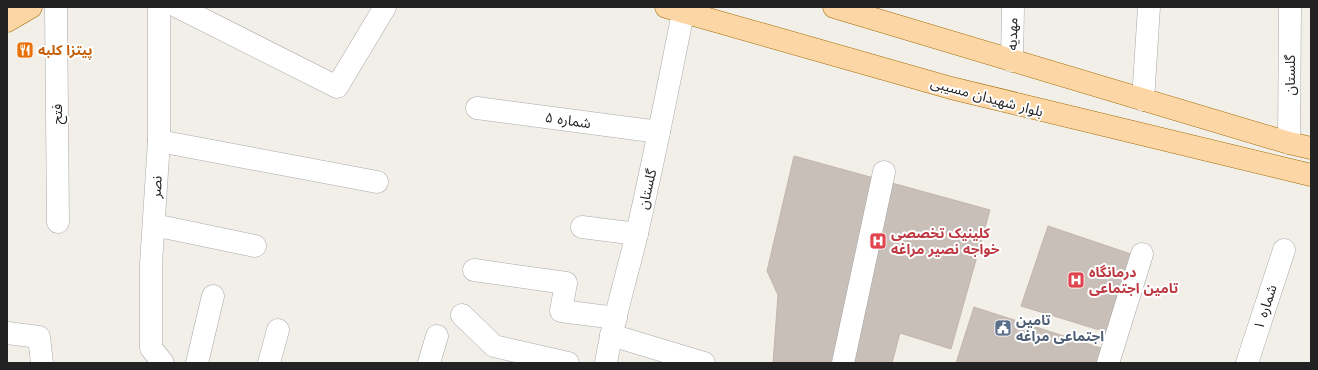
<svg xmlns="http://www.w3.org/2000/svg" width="1318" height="370" viewBox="0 0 1318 370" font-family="'Work Sans','Noto Sans Arabic',sans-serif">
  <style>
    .building { fill: #c7bfb8; stroke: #c4b6ab }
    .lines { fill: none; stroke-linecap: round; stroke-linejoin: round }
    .minor-casing { stroke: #a9a9a9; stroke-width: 23 }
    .major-casing { stroke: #a06b00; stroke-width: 23 }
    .minor { stroke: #fff; stroke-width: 22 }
    .major { stroke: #fcd6a4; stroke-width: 22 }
    .labels { text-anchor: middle; stroke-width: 4; stroke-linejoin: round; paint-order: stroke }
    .street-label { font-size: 14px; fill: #222; stroke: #fff }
    .food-label { font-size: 14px; font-weight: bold; fill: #c56008; stroke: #fff; text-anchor: start }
    .health-label { font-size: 14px; font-weight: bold; fill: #be3a42; stroke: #fff; text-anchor: start }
    .service-label { font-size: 14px; font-weight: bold; fill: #4e5e75; stroke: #fff; text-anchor: start }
  </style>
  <rect width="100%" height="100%" fill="#f2efe9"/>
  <g class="building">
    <path d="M794,156L990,210L951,349L900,333L892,363H773L778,295L767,271Z"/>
    <path d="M1048,226L1131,254L1106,332L1021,306Z"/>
    <path d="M974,307L1104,349L1099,363H956Z"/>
  </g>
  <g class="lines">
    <g class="minor-casing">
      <g id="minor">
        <path d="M56,7L58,222"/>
        <path d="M159,7V141L151,264V348L163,363"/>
        <path d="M178,7L337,87L385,7"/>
        <path d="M1012,61L1013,7"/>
        <path d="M1143,100L1149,7"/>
        <path d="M477,108L659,132"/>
        <path d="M159,141L377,182"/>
        <path d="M1289,143L1290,7"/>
        <path d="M154,225L255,246"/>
        <path d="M582,227L637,234"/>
        <path d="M474,270L566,283L561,311L616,318"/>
        <path d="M462,315L494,346L568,363"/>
        <path d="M7,333L39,337L42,363"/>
        <path d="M611,335L704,363"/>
        <path d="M197,363L213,296"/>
        <path d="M269,363L278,330"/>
        <path d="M429,363L437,336"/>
        <path d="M606,363C613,319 627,276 637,233C654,160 668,87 683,13"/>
        <path d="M843,363L884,172"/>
        <path d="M1108,363L1142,254"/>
        <path d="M1247,363L1284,250"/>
      </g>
    </g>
    <g class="major-casing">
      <g id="major">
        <path d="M666,7L951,88L1311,175"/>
        <path d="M834,7L1289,143L1311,148"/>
        <path d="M7,21L31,7"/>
      </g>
    </g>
    <use href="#minor" class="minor"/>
    <use href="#major" class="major"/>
  </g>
  <defs>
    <g id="restaurant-square" transform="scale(0.9)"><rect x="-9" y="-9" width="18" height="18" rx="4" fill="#e8710a" stroke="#fff"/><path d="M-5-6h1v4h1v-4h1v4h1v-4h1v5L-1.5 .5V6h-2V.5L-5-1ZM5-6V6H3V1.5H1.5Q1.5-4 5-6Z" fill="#fff"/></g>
    <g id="hospital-square" transform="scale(0.9)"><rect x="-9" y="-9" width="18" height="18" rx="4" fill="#e0444e" stroke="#fff"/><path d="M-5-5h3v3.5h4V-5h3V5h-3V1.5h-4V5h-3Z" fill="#fff"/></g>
    <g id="civic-square" transform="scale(0.9)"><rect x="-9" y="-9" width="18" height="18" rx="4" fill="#5c6f8a" stroke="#fff"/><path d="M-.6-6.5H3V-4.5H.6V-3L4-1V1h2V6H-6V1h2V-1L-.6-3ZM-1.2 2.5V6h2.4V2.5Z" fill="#fff"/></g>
  </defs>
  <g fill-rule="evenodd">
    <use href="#restaurant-square" x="25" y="50"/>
    <use href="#hospital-square" x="878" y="241"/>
    <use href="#hospital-square" x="1076" y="280"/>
    <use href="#civic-square" x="1003" y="328"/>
  </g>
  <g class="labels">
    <g class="street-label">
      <text transform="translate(1012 34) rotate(-89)" y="5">مهدیه</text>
      <text transform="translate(1290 75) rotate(-90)" y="5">گلستان</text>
      <text transform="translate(987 97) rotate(15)" y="5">بلوار شهیدان مسیبی</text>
      <text transform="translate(57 114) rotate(-90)" y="5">فتح</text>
      <text transform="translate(568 120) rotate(8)" y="5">شماره ۵</text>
      <text transform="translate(156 187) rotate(-87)" y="5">نصر</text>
      <text transform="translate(647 189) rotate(-77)" y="5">گلستان</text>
      <text transform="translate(1265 307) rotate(-72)" y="5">شماره ۱</text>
    </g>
    <g class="food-label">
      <text x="38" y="55">پیتزا کلبه</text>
    </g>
    <g class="health-label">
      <text x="891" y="238">کلینیک تخصصی<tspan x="891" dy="16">خواجه نصیر مراغه</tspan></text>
      <text x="1089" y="277">درمانگاه<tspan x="1089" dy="16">تامین اجتماعی</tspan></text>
    </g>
    <g class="service-label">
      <text x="1016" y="325">تامین<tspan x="1016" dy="16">اجتماعی مراغه</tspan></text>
    </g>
  </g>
  <rect width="1318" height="370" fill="none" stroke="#222222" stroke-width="16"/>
</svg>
